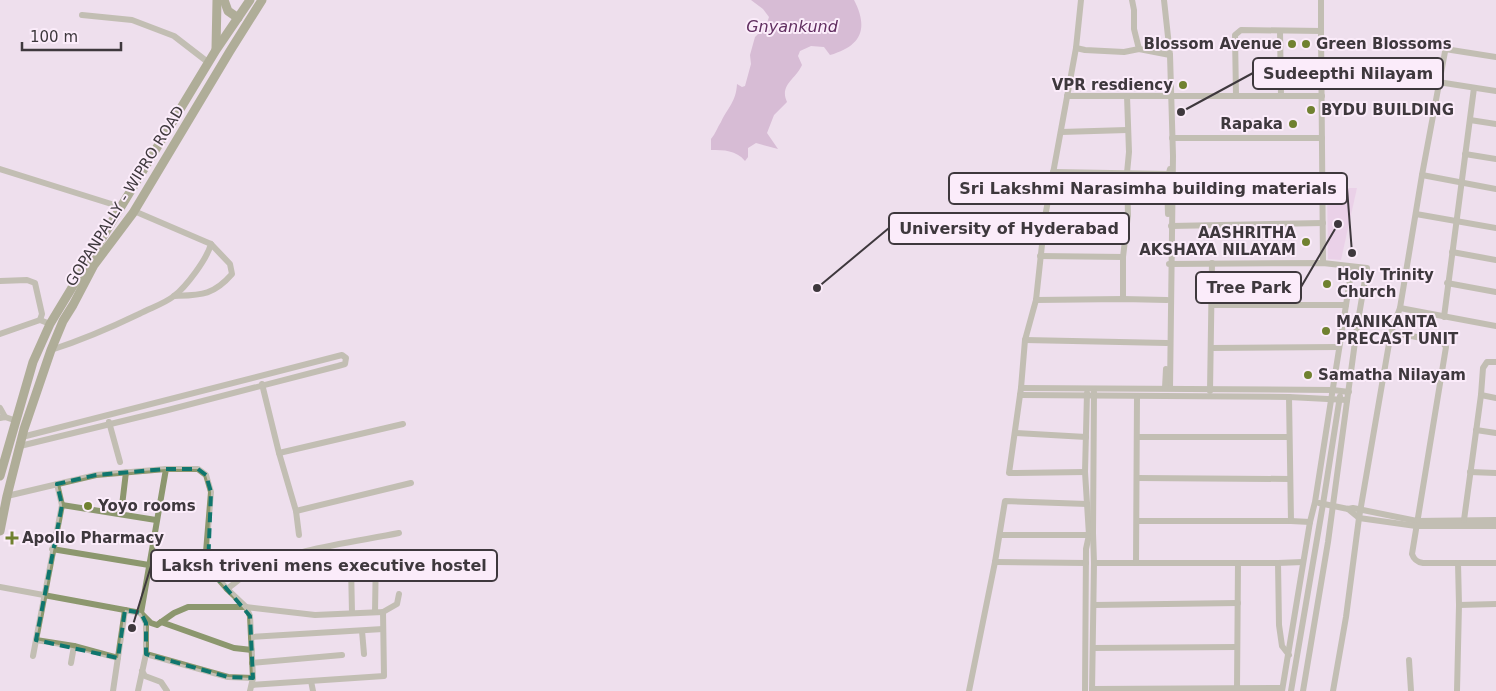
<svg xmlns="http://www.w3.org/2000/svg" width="1496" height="691" viewBox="0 0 1496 691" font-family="'DejaVu Sans',sans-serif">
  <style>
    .green { fill: #e5c2e3 }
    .water { fill: #ba92b8 }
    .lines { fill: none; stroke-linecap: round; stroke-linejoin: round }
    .street { stroke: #8c976e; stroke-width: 6 }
    .secondary { stroke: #637232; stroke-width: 9 }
    .marked { fill: none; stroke: #0f766e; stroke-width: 4; stroke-dasharray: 10 6; stroke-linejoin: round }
    .poi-dot { fill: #708130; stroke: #fbecfa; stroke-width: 2 }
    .labels { text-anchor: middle; stroke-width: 4; stroke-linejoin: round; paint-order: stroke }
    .poi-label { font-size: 15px; font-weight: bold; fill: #3e383d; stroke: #fbecfa; text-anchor: start }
    .street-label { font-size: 15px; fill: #3e383d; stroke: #fbecfa }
    .water-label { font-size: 16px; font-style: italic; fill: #612e60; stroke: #fbecfa }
    .leader { fill: none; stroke: #3e383d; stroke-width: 2 }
    .callout-dot { fill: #3e383d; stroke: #fbecfa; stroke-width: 2 }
    .callout { fill: #fbecfa; stroke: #3e383d; stroke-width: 2 }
    .callout-label { font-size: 16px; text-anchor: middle; font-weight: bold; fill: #3e383d }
  </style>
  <rect width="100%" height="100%" fill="#eedfed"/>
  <path class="green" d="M1327,188H1357L1341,260L1328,259Z"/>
  <path class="water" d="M751,0H854C869,29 861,46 830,55L824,47L811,46L800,51L798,56L802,65C796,79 779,85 787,102L774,115L767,133L778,149L756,143L748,148V157L745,161C736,150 724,150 711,150V139C716,133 717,128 721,122C728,107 736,102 737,84L742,87L745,86L751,64L750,55L755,37L766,26L769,17L763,9Z"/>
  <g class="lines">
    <g class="street">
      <path d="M1081,0L1076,48L1045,217L1036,300L1025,340L1021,388L1009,473L1085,472"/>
      <path d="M1132,0L1134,10V29L1139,49"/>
      <path d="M1164,0L1170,55L1173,156L1170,388"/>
      <path d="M1321,0V31"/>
      <path d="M82,15L132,20L174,36L209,63"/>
      <path d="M1280,31L1281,96"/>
      <path d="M1076,48L1085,50L1124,52L1139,49L1170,55"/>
      <path d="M1445,49L1496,57"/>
      <path d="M1438,82L1496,91"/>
      <path d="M1067,96H1322"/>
      <path d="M1236,96L1235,35L1241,30L1321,31L1323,263"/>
      <path d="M1470,120L1496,124"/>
      <path d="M1061,132L1127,130"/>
      <path d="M1172,138H1322"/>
      <path d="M1465,154L1496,159"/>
      <path d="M0,169L121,207"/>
      <path d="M1053,172L1169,174"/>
      <path d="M1422,175L1496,189"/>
      <path d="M1172,177L1323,180"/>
      <path d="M1168,214L1167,181L1170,169"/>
      <path d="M1416,214L1496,228"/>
      <path d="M1045,217L1128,215"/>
      <path d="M1171,226L1323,223"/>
      <path d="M1452,252L1496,260"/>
      <path d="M1040,256L1123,257"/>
      <path d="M1169,264L1323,263L1367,268L1357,327L1328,542L1303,691"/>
      <path d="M0,281L27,280L35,283L42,314L40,320"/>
      <path d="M1447,283L1496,292"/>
      <path d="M174,296C200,295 213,296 232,274L230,264L211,244"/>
      <path d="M1123,299V257L1128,215L1127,173L1129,152L1127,96"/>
      <path d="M1036,300L1123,299L1167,300"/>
      <path d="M1212,305H1346"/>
      <path d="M1400,308L1422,175L1447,41"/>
      <path d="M1444,317L1474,88"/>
      <path d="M1391,332L1442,342L1446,347L1412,554C1414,560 1417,562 1423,563H1496"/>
      <path d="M0,334L40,320L50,324"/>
      <path d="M1025,340L1167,343"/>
      <path d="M1212,348L1339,347"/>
      <path d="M51,350C82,340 110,328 139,314C150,308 164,304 174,296C186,287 207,259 211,244L134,211"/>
      <path d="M262,384L279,453L296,511L299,535"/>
      <path d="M1021,388L1333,390L1349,392"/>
      <path d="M1165,388L1166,369"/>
      <path d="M1210,391L1212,263"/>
      <path d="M1020,395L1289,397L1347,400"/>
      <path d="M1481,395L1496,398"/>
      <path d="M0,408L5,417"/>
      <path d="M0,418L5,417L17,421"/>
      <path d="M109,422L120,462"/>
      <path d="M1476,430L1496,433"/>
      <path d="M1016,433L1086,437"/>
      <path d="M1138,437H1289"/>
      <path d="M20,446L168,410L338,366L345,364L346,358L342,355L22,437"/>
      <path d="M279,453L403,424"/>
      <path d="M1470,472L1496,473"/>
      <path d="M1137,478L1290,479"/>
      <path d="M57,484L62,505L36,640L74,646L118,658"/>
      <path d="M7,496L96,475L166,469H198L206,475L211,492L206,552L208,567L227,589L246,607L250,616L253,678L250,691"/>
      <path d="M1319,503L1348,509L1353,508L1417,521L1496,520"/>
      <path d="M62,505L156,520"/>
      <path d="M1348,509L1359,518L1416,526H1496"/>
      <path d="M296,511L411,483"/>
      <path d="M121,514L126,472"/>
      <path d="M1464,520L1481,395L1483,368L1487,362H1496"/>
      <path d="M1137,521H1291L1289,397"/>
      <path d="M1291,521L1310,522"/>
      <path d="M1000,535H1089"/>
      <path d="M52,549L149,565"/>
      <path d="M995,562L1086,563"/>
      <path d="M1094,563H1278L1303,562"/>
      <path d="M1136,563L1137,397"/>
      <path d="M1278,563L1279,625L1282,646L1289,655"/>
      <path d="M351,565L352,613"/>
      <path d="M0,587L141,613L151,623L157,625L174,613L188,607H246L315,615L383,612L397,604L399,594"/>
      <path d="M227,589C235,583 243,576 252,571C290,549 355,542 399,533"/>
      <path d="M1094,605L1238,603"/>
      <path d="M1459,605L1496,604"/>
      <path d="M375,612L376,552"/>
      <path d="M161,622L234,648L252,650"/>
      <path d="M362,631L364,654"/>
      <path d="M251,637L383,629"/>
      <path d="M1093,648L1237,647"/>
      <path d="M146,654L228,677L253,678"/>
      <path d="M33,656L36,640"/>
      <path d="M1409,660L1411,691"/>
      <path d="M71,663L74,646"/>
      <path d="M252,663L342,655"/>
      <path d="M142,671L145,676L161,682L167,691"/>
      <path d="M311,681L313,691"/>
      <path d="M252,685L384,676L383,612"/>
      <path d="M1237,688L1238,563"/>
      <path d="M1092,689L1282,688"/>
      <path d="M113,691L125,610"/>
      <path d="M138,691L146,654V623L141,613L166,469"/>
      <path d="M969,691L995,562L1005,501L1087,504"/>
      <path d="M1085,691L1086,549L1089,535L1085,472L1087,393"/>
      <path d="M1092,691L1094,563L1093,533L1094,392"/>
      <path d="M1282,691L1310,522L1315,502L1352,267"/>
      <path d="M1291,691L1323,504L1340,396"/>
      <path d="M1333,691L1346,617L1359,518L1391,332L1400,308L1496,326"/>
      <path d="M1457,691L1459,605L1458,563"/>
    </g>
    <g class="secondary">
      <path d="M224,0L228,11L238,18"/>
      <path d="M216,49L217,0"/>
      <path d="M0,476L33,362L50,324L216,50L250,0"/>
      <path d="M0,531L7,496L24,429L51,350L63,321L73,305L94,265L133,213L230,51L262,0"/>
    </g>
  </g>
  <path d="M0 0H1496V691H0ZM166,469H198L206,475L211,492L208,567L250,616L253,678L228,677L146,654V623L141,613L125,610L118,658L36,640L62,505L57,484L96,475Z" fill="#eedfed" fill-opacity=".55" fill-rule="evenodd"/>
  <path class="marked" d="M166,469H198L206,475L211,492L208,567L250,616L253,678L228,677L146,654V623L141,613L125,610L118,658L36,640L62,505L57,484L96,475Z"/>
  <g class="poi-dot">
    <circle cx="1292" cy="44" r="5"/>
    <circle cx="1306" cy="44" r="5"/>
    <circle cx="1183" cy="85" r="5"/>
    <circle cx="1311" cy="110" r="5"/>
    <circle cx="1293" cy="124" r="5"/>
    <circle cx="1306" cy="242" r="5"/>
    <circle cx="1327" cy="284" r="5"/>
    <circle cx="1326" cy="331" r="5"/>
    <circle cx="1308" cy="375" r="5"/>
    <circle cx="88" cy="506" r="5"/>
    <path d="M9.5 530.5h5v5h5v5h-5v5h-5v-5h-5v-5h5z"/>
  </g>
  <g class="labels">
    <g class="poi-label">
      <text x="1282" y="49" text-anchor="end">Blossom Avenue</text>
      <text x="1316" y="49">Green Blossoms</text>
      <text x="1173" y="90" text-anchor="end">VPR resdiency</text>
      <text x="1321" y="115">BYDU BUILDING</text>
      <text x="1283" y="129" text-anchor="end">Rapaka</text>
      <text x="1296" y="238" text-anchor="end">AASHRITHA<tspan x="1296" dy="17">AKSHAYA NILAYAM</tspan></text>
      <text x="1337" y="280">Holy Trinity<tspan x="1337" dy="17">Church</tspan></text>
      <text x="1336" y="327">MANIKANTA<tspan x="1336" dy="17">PRECAST UNIT</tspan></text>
      <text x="1318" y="380">Samatha Nilayam</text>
      <text x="98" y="511">Yoyo rooms</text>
      <text x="22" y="543">Apollo Pharmacy</text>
    </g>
    <g class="street-label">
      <text transform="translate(125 196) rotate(-58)" y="5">GOPANPALLY - WIPRO ROAD</text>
    </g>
    <g class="water-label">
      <text x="792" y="32">Gnyankund</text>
    </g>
  </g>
  <path class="leader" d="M1181 112L1253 73M1352 253L1347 188M817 288L889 228M1338 224L1301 287M132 628L151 566"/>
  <g class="callout-dot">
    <circle cx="1181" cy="112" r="5"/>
    <circle cx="1352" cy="253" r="5"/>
    <circle cx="817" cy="288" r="5"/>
    <circle cx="1338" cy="224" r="5"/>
    <circle cx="132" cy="628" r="5"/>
  </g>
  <g class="callout">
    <rect x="1253" y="58" width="190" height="31" rx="5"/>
    <rect x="949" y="173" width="398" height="31" rx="5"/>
    <rect x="889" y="213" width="240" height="31" rx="5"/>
    <rect x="1196" y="272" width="105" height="31" rx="5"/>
    <rect x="151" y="550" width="346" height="31" rx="5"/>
  </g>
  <g class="callout-label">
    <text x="1348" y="79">Sudeepthi Nilayam</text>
    <text x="1148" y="194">Sri Lakshmi Narasimha building materials</text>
    <text x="1009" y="234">University of Hyderabad</text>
    <text x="1249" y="293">Tree Park</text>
    <text x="324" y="571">Laksh triveni mens executive hostel</text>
  </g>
  <path d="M22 42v8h99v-8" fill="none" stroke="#3e383d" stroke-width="2.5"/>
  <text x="30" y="42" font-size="15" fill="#3e383d" stroke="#fbecfa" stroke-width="4" paint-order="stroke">100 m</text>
</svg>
